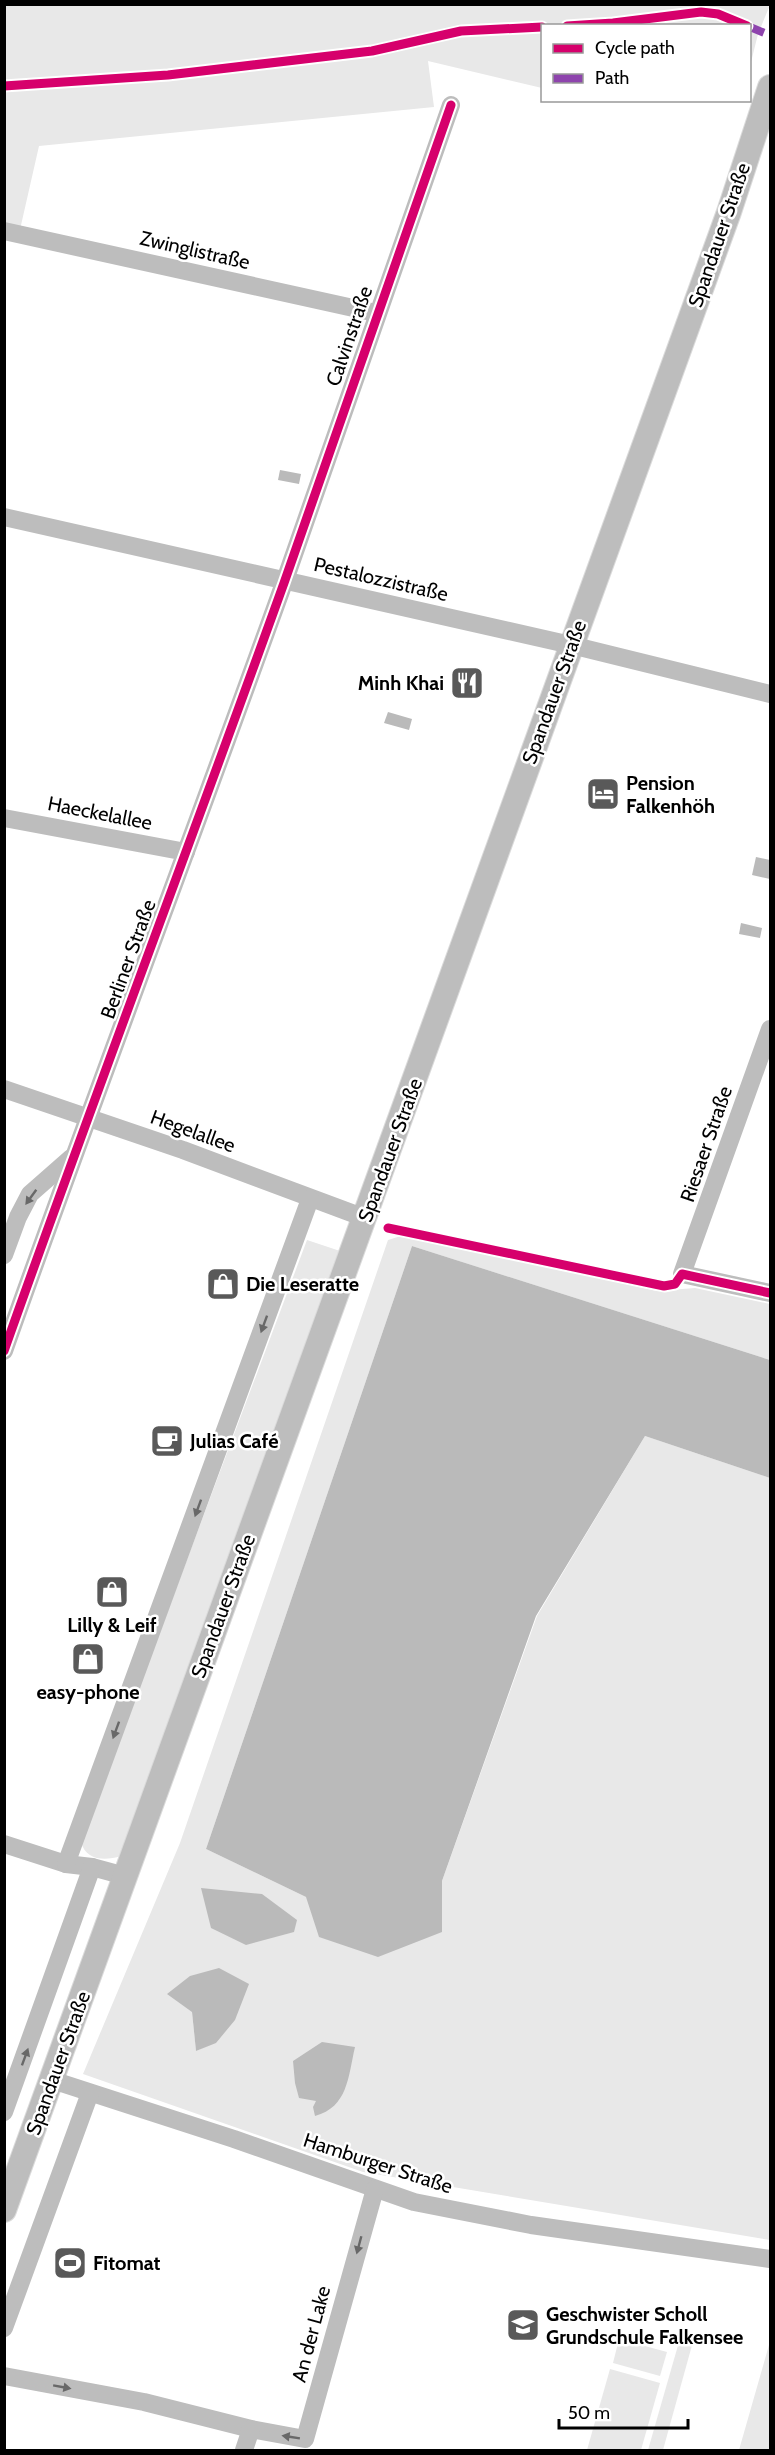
<svg xmlns="http://www.w3.org/2000/svg" width="775" height="2455" viewBox="0 0 775 2455" font-family="Cabin,sans-serif">
  <style>
    .green { fill: #e8e8e8; fill-rule: evenodd }
    .water { fill: #bababa }
    .lines { fill: none; stroke-linecap: round; stroke-linejoin: round }
    .major-casing { stroke: #dbdbdb; stroke-width: 26 }
    .minor { stroke: #bdbdbd; stroke-width: 18 }
    .major { stroke: #bdbdbd; stroke-width: 24 }
    .quiet { stroke: #8e44ad; stroke-width: 8; stroke-dasharray: 15 8; stroke-linecap: butt }
    .cycleway-casing { stroke: #fff; stroke-width: 13 }
    .cycleway { stroke: #d6006c; stroke-width: 9 }
    .oneway { fill: #686868 }
    .labels { text-anchor: middle; stroke-width: 5; stroke-linejoin: round; paint-order: stroke }
    .street-label { font-size: 20px; fill: #000; stroke: #fff }
    .poi-label { font-size: 20px; font-weight: bold; fill: #000; stroke: #fff; text-anchor: start }
  </style>
  <rect width="100%" height="100%" fill="#fff"/>
  <g class="green">
    <path d="M4,5L770,4V5L758,34L751,62L750,26H622L613,23L612,26H542V88L428,61L434,107L39,146L19,234L5,231Z"/>
    <path d="M404,1235L657,1291L695,1288L770,1304V1360L412,1246L206,1849L306,1897L442,1932V1881L537,1616L645,1436L770,1478V2240L363,2172L83,2074L180,1843L388,1240ZM192,2012L216,2042L196,2051Z"/>
    <path d="M307,1240L340,1251L121,1856C105,1861 86,1861 81,1842Z"/>
    <path d="M681,2335L694,2338L663,2450H648Z"/>
    <path d="M770,2338V2450H739L769,2345Z"/>
    <path d="M619,2339L667,2352L660,2376L613,2363Z"/>
    <path d="M610,2369L660,2383L641,2450H587Z"/>
  </g>
  <g class="water">
    <path d="M280,470L301,474L299,484L278,480Z"/>
    <path d="M388,712L412,719L409,730L384,723Z"/>
    <path d="M756,857L770,860V879L752,875Z"/>
    <path d="M741,923L762,928L760,938L739,934Z"/>
    <path d="M412,1246L770,1360V1478L645,1436L536,1616L442,1881V1932L378,1957L319,1937L306,1897L206,1849Z"/>
    <path d="M201,1888L262,1894L297,1920L294,1932L246,1945L211,1928Z"/>
    <path d="M219,1968L249,1984L235,2020L216,2043L196,2051L192,2012L167,1994L190,1976Z"/>
    <path d="M322,2042L355,2047C348,2077 348,2107 315,2116L313,2107L316,2101L299,2098L295,2083L293,2061Z"/>
  </g>
  <g class="lines">
    <g class="major-casing">
      <path id="major" d="M4,2210L729,212L770,87"/>
    </g>
    <g class="minor">
      <path d="M4,231L376,313"/>
      <path d="M4,517L571,645L770,694"/>
      <path d="M4,818L186,852"/>
      <path d="M770,1029L682,1274L770,1293"/>
      <path d="M4,1089L183,1150L365,1218"/>
      <path d="M4,1255L18,1217L30,1194L71,1158"/>
      <path d="M4,1351C95,1094 192,839 284,583C341,424 394,264 451,105"/>
      <path d="M4,1844L66,1864L92,1867L125,1876"/>
      <path d="M66,1864L310,1199"/>
      <path d="M52,2080L234,2139L414,2202L531,2225L770,2259"/>
      <path d="M4,2112L92,1867"/>
      <path d="M4,2328L90,2093"/>
      <path d="M4,2376L144,2402L251,2429L305,2439L375,2189"/>
      <path d="M244,2450L251,2429"/>
    </g>
    <use href="#major" class="major"/>
    <path class="quiet" d="M750,27L767,34"/>
    <g class="cycleway-casing">
      <g id="cycleway">
        <path d="M567,26L613,23L701,12L718,14L747,26"/>
        <path d="M4,86L168,75L372,51L461,31L542,27"/>
        <path d="M388,1228L664,1286L675,1284L682,1274L770,1293"/>
        <path d="M4,1351C95,1094 192,839 284,583C341,424 394,264 451,105"/>
      </g>
    </g>
    <use href="#cycleway" class="cycleway"/>
  </g>
  <defs><path id="oneway-solid" d="M-6-.8H1V-3.2L6.5 0L1 3.2V.8H-6Z" transform="scale(1.5)"/></defs>
  <g class="oneway">
    <use href="#oneway-solid" transform="translate(31 1197) rotate(126)"/>
    <use href="#oneway-solid" transform="translate(264 1324) rotate(110)"/>
    <use href="#oneway-solid" transform="translate(198 1508) rotate(110)"/>
    <use href="#oneway-solid" transform="translate(116 1730) rotate(110)"/>
    <use href="#oneway-solid" transform="translate(25 2057) rotate(-70)"/>
    <use href="#oneway-solid" transform="translate(359 2245) rotate(105)"/>
    <use href="#oneway-solid" transform="translate(62 2387) rotate(10)"/>
    <use href="#oneway-solid" transform="translate(291 2437) rotate(-171)"/>
  </g>
  <defs>
    <g id="restaurant-square" transform="scale(1.725)"><rect x="-9" y="-9" width="18" height="18" rx="4" fill="#595959" stroke="#fff"/><path d="M-5-6h1v4h1v-4h1v4h1v-4h1v5L-1.5 .5V6h-2V.5L-5-1ZM5-6V6H3V1.5H1.5Q1.5-4 5-6Z" fill="#fff"/></g>
    <g id="hotel-square" transform="scale(1.725)"><rect x="-9" y="-9" width="18" height="18" rx="4" fill="#595959" stroke="#fff"/><path d="M-6-4.5h1.5V1H6V5H4.5V3h-9V5H-6ZM-4 0a1.8 1.8 0 1 1 3.6 0ZM.5 0V-2.5h3Q6-2.5 6 0Z" fill="#fff"/></g>
    <g id="shop-square" transform="scale(1.725)"><rect x="-9" y="-9" width="18" height="18" rx="4" fill="#595959" stroke="#fff"/><path d="M-5-2.5h2.3a2.7 3.5 0 0 1 5.4 0H5L5.5 6h-11ZM-1.5-2.5h3a1.5 2.3 0 0 0-3 0Z" fill="#fff"/></g>
    <g id="cafe-square" transform="scale(1.725)"><rect x="-9" y="-9" width="18" height="18" rx="4" fill="#595959" stroke="#fff"/><path d="M-5.5-4.5H6V0H3Q3 3.5 0 3.5H-2.5Q-5.5 3.5-5.5 0ZM3-3.2v2h1.7v-2ZM-6 4.5H4V6H-6Z" fill="#fff"/></g>
    <g id="stadium-square" transform="scale(1.725)"><rect x="-9" y="-9" width="18" height="18" rx="4" fill="#595959" stroke="#fff"/><path d="M0-5a6.5 5 0 1 0 0 10a6.5 5 0 1 0 0-10ZM-3.5-1.8h7v3.6h-7Z" fill="#fff"/></g>
    <g id="school-square" transform="scale(1.725)"><rect x="-9" y="-9" width="18" height="18" rx="4" fill="#595959" stroke="#fff"/><path d="M0-5L7-2L0 1L-7-2ZM-4 1L0 2.5L4 1V4Q0 6-4 4Z" fill="#fff"/></g>
  </defs>
  <g fill-rule="evenodd">
    <use href="#restaurant-square" x="467" y="683"/>
    <use href="#hotel-square" x="603" y="794"/>
    <use href="#shop-square" x="223" y="1284"/>
    <use href="#cafe-square" x="167" y="1441"/>
    <use href="#shop-square" x="112" y="1592"/>
    <use href="#shop-square" x="88" y="1659"/>
    <use href="#stadium-square" x="70" y="2263"/>
    <use href="#school-square" x="523" y="2325"/>
  </g>
  <g class="labels">
    <g class="street-label">
      <text transform="translate(719 235) rotate(-71)" y="7">Spandauer Straße</text>
      <text transform="translate(195 250) rotate(13)" y="7">Zwinglistraße</text>
      <text transform="translate(349 336) rotate(-71)" y="7">Calvinstraße</text>
      <text transform="translate(381 579) rotate(13)" y="7">Pestalozzistraße</text>
      <text transform="translate(554 692) rotate(-70)" y="7">Spandauer Straße</text>
      <text transform="translate(100 813) rotate(11)" y="7">Haeckelallee</text>
      <text transform="translate(128 959) rotate(-70)" y="7">Berliner Straße</text>
      <text transform="translate(193 1131) rotate(20)" y="7">Hegelallee</text>
      <text transform="translate(706 1144) rotate(-71)" y="7">Riesaer Straße</text>
      <text transform="translate(390 1150) rotate(-70)" y="7">Spandauer Straße</text>
      <text transform="translate(223 1606) rotate(-70)" y="7">Spandauer Straße</text>
      <text transform="translate(58 2063) rotate(-70)" y="7">Spandauer Straße</text>
      <text transform="translate(378 2163) rotate(18)" y="7">Hamburger Straße</text>
      <text transform="translate(311 2334) rotate(-75)" y="7">An der Lake</text>
    </g>
    <g class="poi-label">
      <text x="444" y="690" text-anchor="end">Minh Khai</text>
      <text x="626" y="790">Pension<tspan x="626" dy="23">Falkenhöh</tspan></text>
      <text x="246" y="1291">Die Leseratte</text>
      <text x="190" y="1448">Julias Café</text>
      <text x="112" y="1632" text-anchor="middle">Lilly &amp; Leif</text>
      <text x="88" y="1699" text-anchor="middle">easy-phone</text>
      <text x="93" y="2270">Fitomat</text>
      <text x="546" y="2321">Geschwister Scholl<tspan x="546" dy="23">Grundschule Falkensee</tspan></text>
    </g>
  </g>
  <rect width="775" height="2455" fill="none" stroke="#000000" stroke-width="12"/>
  <rect x="541" y="24" width="210" height="78" fill="#ffffff" stroke="#999999" stroke-width="1.5"/>
  <rect x="553" y="44" width="30" height="9" fill="#d6006c" stroke="#999999" stroke-width="1.5"/>
  <text x="595" y="54" font-size="18" fill="#000000">Cycle path</text>
  <rect x="553" y="74" width="30" height="9" fill="#8e44ad" stroke="#999999" stroke-width="1.5"/>
  <text x="595" y="84" font-size="18" fill="#000000">Path</text>
  <path d="M559 2419v9h129v-9" fill="none" stroke="#000000" stroke-width="3"/>
  <text x="568" y="2419" font-size="18" fill="#000000" stroke="#ffffff" stroke-width="4.5" paint-order="stroke">50 m</text>
</svg>
